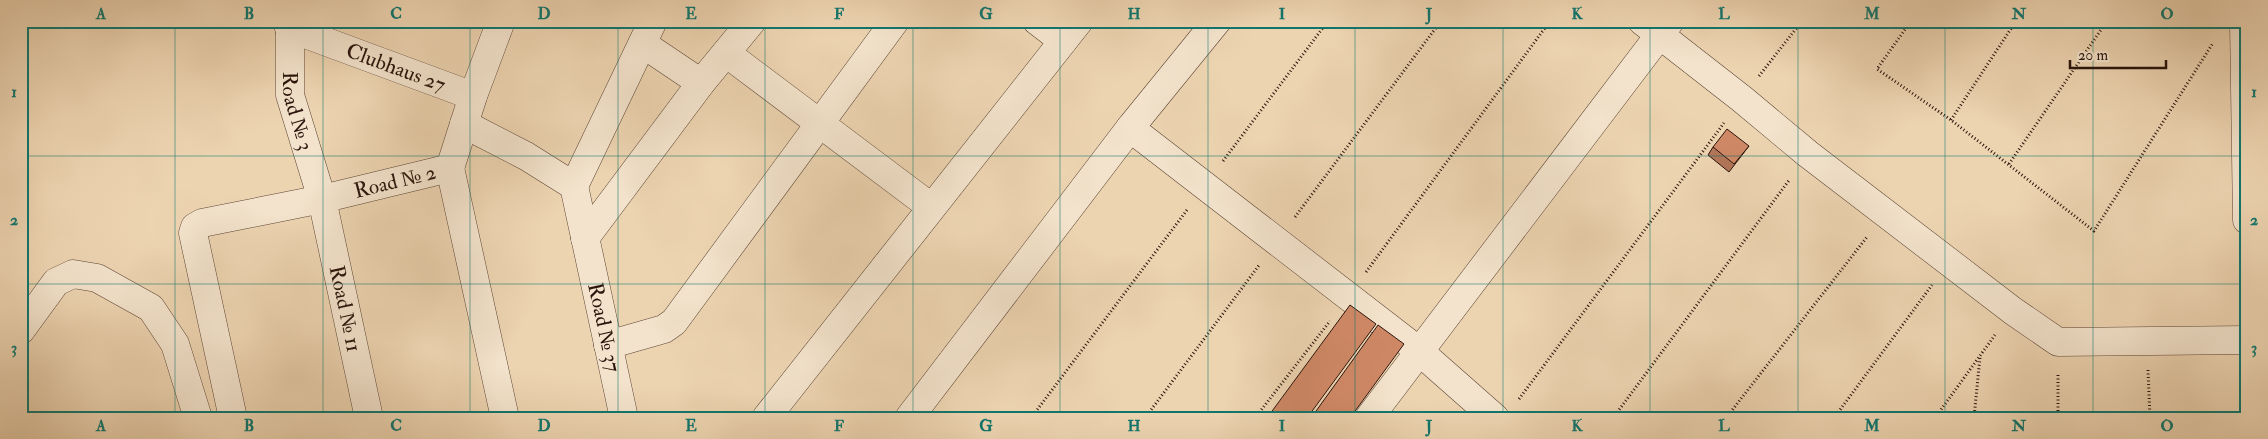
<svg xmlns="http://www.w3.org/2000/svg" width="2268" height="439" viewBox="0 0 2268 439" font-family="'IM FELL Double Pica',serif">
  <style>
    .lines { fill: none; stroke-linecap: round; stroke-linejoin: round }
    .minor-casing { stroke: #5c4435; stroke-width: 29 }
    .path { stroke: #2b140c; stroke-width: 3; stroke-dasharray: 1 2.5; stroke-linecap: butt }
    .minor { stroke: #f3e3cc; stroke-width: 28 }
    .wall { fill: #b27558; stroke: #2b140c }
    .building { fill: #cf8866; stroke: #2b140c }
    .grid { fill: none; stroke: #0f766e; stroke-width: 1; stroke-opacity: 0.55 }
    .labels { text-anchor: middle; stroke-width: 4.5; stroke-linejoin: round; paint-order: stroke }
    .street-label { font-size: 21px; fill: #2b140c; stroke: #f3e3cc }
    .neatline { fill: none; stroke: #0f766e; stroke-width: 2 }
    .grid-label { font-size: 16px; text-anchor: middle; font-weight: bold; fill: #0f766e }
  </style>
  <rect width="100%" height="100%" fill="#edd4b1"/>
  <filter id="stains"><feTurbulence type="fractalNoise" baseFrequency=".004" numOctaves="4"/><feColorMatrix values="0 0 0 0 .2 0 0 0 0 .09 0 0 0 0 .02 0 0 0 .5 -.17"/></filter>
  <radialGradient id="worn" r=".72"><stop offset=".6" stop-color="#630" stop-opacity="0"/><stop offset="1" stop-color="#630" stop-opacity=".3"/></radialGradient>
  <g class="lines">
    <g class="minor-casing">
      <g id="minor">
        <path id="s1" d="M290,21V95L322,199L369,418"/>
        <path d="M1037,21L1063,41"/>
        <path d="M1642,21L1742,99L1808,154L2013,311L2058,342L2247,340"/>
        <path d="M2244,21L2247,220"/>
        <path id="s2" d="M289,28L473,96"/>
        <path d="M643,44L701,83"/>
        <path d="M726,53L931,207"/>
        <path id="s3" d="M464,124L526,156L574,186L624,418"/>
        <path d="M1130,128L1419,351L1495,418"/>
        <path d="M450,168L505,418"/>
        <path d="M450,168L473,96L501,21"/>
        <path d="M574,186L653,21"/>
        <path d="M585,238L701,83L752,21"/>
        <path d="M21,330L56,282L73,274L97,278L151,308L175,344L198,418"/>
        <path d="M608,345L664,329L674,322L895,21"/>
        <path id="s4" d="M233,418L193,233L195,227L202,223L322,199L450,168"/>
        <path d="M766,418L1079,21"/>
        <path d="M909,418L1130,128L1217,21"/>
        <path d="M1369,418L1670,21"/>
      </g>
    </g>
    <g class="path">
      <path d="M1911,21L1877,69L1951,120L2094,231L2213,43"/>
      <path d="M1759,76L1802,21"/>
      <path d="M1951,120L2016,21"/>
      <path d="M1223,161L1328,21"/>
      <path d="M2009,164L2107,21"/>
      <path d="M1295,217L1441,21"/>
      <path d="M1366,272L1550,21"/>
      <path d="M2148,370L2150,418"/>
      <path d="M1519,399L1724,123"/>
      <path d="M1031,418L1187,210"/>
      <path d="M1145,418L1260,264"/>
      <path d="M1255,418L1330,321"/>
      <path d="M1613,418L1790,179"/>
      <path d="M1726,418L1867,237"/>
      <path d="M1834,418L1932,285"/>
      <path d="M1935,418L1995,335"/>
      <path d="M1974,418L1980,357"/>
      <path d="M2058,418V373"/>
    </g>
    <use href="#minor" class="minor"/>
  </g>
  <path class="wall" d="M1749,146L1729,172L1708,155L1713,147Z"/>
  <g class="building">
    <path d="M1727,129L1749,146L1734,164L1713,147Z"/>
    <path d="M1350,305L1376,324L1307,418H1267Z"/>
    <path d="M1378,325L1404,344L1350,418H1311Z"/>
  </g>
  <path class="grid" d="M175,21V418M323,21V418M470,21V418M618,21V418M765,21V418M913,21V418M1060,21V418M1208,21V418M1355,21V418M1503,21V418M1650,21V418M1798,21V418M1945,21V418M2093,21V418M21,156H2247M21,284H2247"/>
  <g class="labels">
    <g class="street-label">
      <text dy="7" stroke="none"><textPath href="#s2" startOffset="114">Clubhaus 27</textPath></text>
      <text dy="7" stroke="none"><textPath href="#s1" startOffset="91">Road № 3</textPath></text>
      <text dy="7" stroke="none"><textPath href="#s4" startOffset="401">Road № 2</textPath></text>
      <text dy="7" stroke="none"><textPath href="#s1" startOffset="295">Road № 11</textPath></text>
      <text dy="7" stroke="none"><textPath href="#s3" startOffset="271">Road № 37</textPath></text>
    </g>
  </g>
  <rect width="2268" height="439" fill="none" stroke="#edd4b1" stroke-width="55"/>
  <path d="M2070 60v8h96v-8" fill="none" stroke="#2b140c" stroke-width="2.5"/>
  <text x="2078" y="60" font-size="15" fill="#2b140c" stroke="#f3e3cc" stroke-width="4" paint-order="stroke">20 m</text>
  <rect x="28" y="28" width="2212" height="384" class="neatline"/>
  <g class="grid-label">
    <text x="101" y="19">A</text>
    <text x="249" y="19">B</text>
    <text x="396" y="19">C</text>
    <text x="544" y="19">D</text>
    <text x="691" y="19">E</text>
    <text x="839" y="19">F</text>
    <text x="986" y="19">G</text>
    <text x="1134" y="19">H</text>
    <text x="1282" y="19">I</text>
    <text x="1429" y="19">J</text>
    <text x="1577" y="19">K</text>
    <text x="1724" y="19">L</text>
    <text x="1872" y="19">M</text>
    <text x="2019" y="19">N</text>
    <text x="2167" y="19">O</text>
    <text x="14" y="97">1</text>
    <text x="2254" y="97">1</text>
    <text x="14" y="225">2</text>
    <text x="2254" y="225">2</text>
    <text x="14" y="353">3</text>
    <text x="2254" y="353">3</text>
    <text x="101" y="431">A</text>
    <text x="249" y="431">B</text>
    <text x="396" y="431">C</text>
    <text x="544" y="431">D</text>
    <text x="691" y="431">E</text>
    <text x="839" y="431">F</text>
    <text x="986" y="431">G</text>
    <text x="1134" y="431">H</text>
    <text x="1282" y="431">I</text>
    <text x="1429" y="431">J</text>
    <text x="1577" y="431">K</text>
    <text x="1724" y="431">L</text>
    <text x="1872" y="431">M</text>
    <text x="2019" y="431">N</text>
    <text x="2167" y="431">O</text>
  </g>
  <rect width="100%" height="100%" filter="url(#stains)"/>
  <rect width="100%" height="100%" fill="url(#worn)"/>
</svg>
